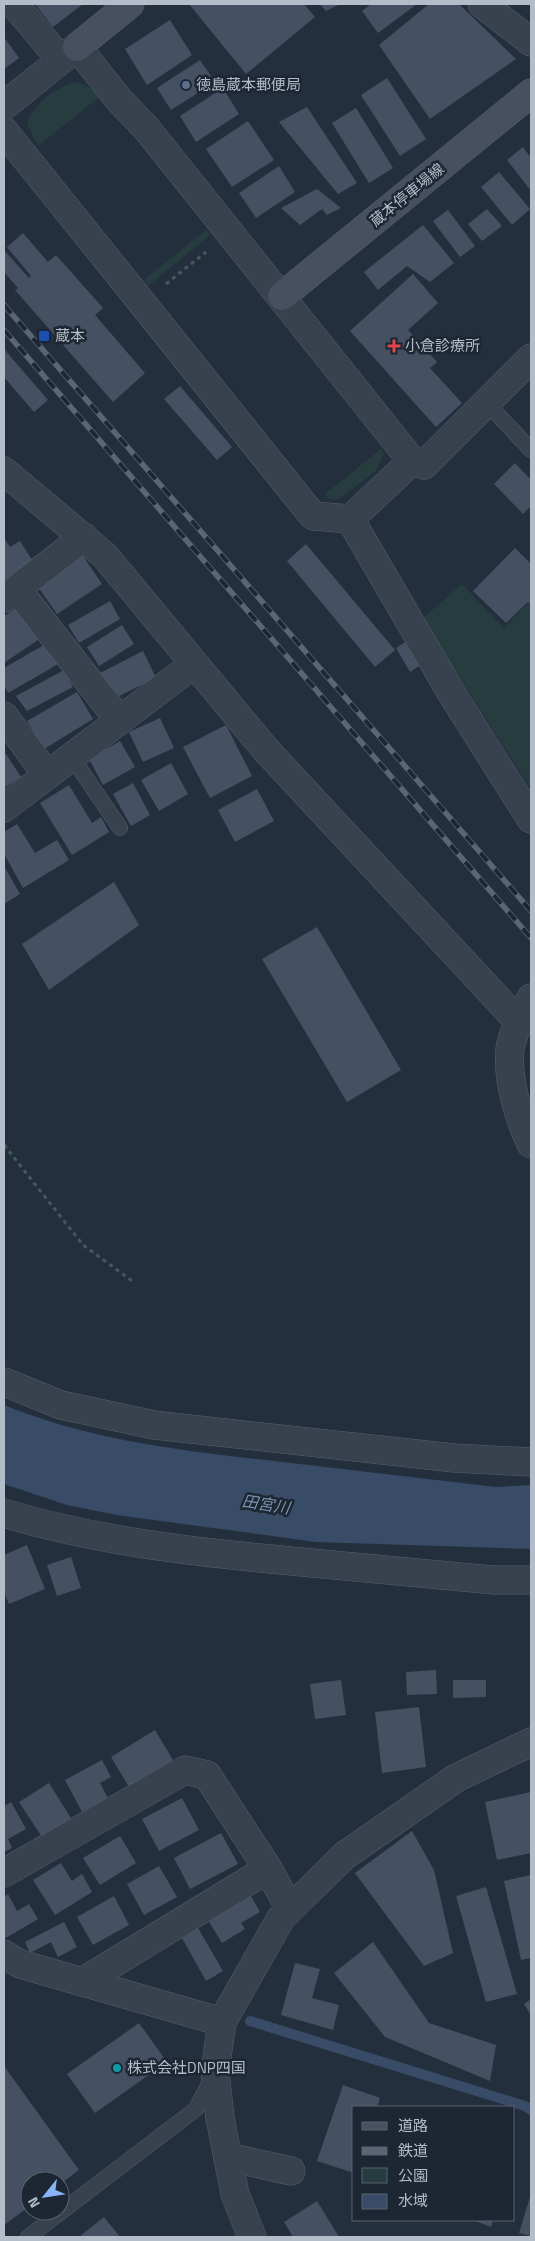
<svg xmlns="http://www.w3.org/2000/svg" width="535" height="2241" viewBox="0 0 535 2241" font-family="'Titillium Web','Noto Sans JP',sans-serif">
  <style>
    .green { fill: #263c3f }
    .water { fill: #394c67 }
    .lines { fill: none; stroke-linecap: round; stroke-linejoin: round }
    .stream { stroke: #394c67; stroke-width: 10 }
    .building { fill: #455162 }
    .lane-casing { stroke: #565f6c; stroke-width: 16 }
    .street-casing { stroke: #565f6c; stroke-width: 29 }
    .secondary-casing { stroke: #565f6c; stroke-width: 29 }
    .path { stroke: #44595c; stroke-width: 3; stroke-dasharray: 4 4; stroke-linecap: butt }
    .lane { stroke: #38414e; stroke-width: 15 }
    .street { stroke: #38414e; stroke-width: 28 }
    .secondary { stroke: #465061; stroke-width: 28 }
    .rail-casing { stroke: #5a6575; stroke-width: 5.5 }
    .rail { stroke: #1d2633; stroke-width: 4; stroke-dasharray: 11; stroke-linecap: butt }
    .service-dot { fill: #5c6f8a; stroke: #1d2633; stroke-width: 2 }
    .transit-dot { fill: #1a4fb4; stroke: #1d2633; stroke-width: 2 }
    .health-dot { fill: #e0444e; stroke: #1d2633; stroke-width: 2 }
    .culture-dot { fill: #0f9aa8; stroke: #1d2633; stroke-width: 2 }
    .labels { text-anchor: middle; stroke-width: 5; stroke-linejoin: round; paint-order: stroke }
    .poi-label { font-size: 15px; fill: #b4bcc9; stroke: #1d2633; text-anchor: start }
    .street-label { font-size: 15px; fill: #b4bcc9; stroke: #1d2633 }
    .water-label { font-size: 16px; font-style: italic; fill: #7c92b1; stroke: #1d2633 }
  </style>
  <rect width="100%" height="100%" fill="#242f3e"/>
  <g class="green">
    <path d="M77,82L88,86L99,97L38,146L27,124C32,104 57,86 77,82Z"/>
    <path d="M206,230L210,235L148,286L144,280Z"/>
    <path d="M381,449L384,453L376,471L343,496L335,500L329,499L325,494Z"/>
    <path d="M462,584L504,628L528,603L531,607V789L422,619Z"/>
  </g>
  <path class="water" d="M4,1405C89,1440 183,1451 274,1461C348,1470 422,1478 496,1487L531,1485V1549L316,1542L117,1515L67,1505L4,1484Z"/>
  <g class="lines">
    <path class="stream" d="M250,2021L525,2106L531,2110"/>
  </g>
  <g class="building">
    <path d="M35,4H83L53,27Z"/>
    <path d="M189,4H304L315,17L246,74Z"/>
    <path d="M320,4H340L326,11Z"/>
    <path d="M371,4H417L378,33L362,11Z"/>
    <path d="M429,4H459L516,59L430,119L379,45Z"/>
    <path d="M170,20L192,55L147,85L125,49Z"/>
    <path d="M4,37L19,58L4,69Z"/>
    <path d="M200,60L215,82L171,110L157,88Z"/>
    <path d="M387,78L426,139L400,156L361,95Z"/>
    <path d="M223,88L239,114L196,142L180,116Z"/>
    <path d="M307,107L357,183L338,194L279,122Z"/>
    <path d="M356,108L393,168L369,183L332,123Z"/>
    <path d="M248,121L274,160L232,187L206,149Z"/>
    <path d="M523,147L531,158V191L507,160Z"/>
    <path d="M279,166L295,192L256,218L239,193Z"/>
    <path d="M499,172L530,209L512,225L481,187Z"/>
    <path d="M317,189L341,208L327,215L322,209L300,225L281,208Z"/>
    <path d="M487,209L502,226L482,241L468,224Z"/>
    <path d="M448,210L475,246L460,257L433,221Z"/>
    <path d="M423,225L454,263L430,282L407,266L378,290L364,272Z"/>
    <path d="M23,233L48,262L56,255L103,308L95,315L145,373L113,402L15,290L18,288L4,272V250L29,278L31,276L7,247Z"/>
    <path d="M413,274L438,303L408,330L437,362L430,368L462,403L436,427L350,331Z"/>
    <path d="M4,349L48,400L34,412L4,377Z"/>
    <path d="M180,386L232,447L217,460L164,399Z"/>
    <path d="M515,463L531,480V506L523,514L494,484Z"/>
    <path d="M4,538L10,547L20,541L34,563L4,583Z"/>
    <path d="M306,544L395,650L375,667L287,561Z"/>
    <path d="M515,548L531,564V605L528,602L506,623L473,591Z"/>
    <path d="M83,556L102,584L57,614L38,587Z"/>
    <path d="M110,601L120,619L79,643L68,625Z"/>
    <path d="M17,608L38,640L4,663V616Z"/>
    <path d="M122,625L134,644L99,666L87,647Z"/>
    <path d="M407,641L422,664L410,672L396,648Z"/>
    <path d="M49,642L60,663L8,693L4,686V668Z"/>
    <path d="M143,651L156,678L119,696L100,673Z"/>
    <path d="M64,670L73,687L27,711L16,696Z"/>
    <path d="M77,692L93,719L44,749L27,721Z"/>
    <path d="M160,718L174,748L143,762L129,732Z"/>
    <path d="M226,725L252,776L210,798L183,747Z"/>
    <path d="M120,741L135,767L103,785L89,759Z"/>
    <path d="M6,754L21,777L4,788V755Z"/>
    <path d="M171,763L188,794L159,811L141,780Z"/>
    <path d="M133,783L150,815L131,826L113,794Z"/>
    <path d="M69,785L92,823L101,817L109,832L72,855L40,803Z"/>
    <path d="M257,789L274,821L235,842L218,810Z"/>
    <path d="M17,824L35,853L57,840L69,860L23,888L4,854V832Z"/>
    <path d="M4,866L20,894L4,904Z"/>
    <path d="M114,882L139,925L49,990L22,944Z"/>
    <path d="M317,927L401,1070L347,1102L262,959Z"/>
    <path d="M27,1545L45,1589L9,1604L4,1592V1555Z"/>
    <path d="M71,1557L81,1588L57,1596L47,1565Z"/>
    <path d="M436,1670L437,1694L407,1695L406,1672Z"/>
    <path d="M341,1680L346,1715L315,1719L310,1684Z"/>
    <path d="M453,1680H486V1697L453,1698Z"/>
    <path d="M419,1707L426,1767L382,1773L375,1712Z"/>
    <path d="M155,1730L173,1760L129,1787L111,1757Z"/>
    <path d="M102,1760L111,1777L100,1783L108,1798L82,1812L65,1780Z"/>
    <path d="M49,1783L71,1818L42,1837L19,1802Z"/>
    <path d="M531,1792V1853L497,1860L485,1802Z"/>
    <path d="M182,1798L199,1830L159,1851L142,1819Z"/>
    <path d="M11,1802L26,1829L8,1839L12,1848L4,1852V1806Z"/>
    <path d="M412,1831L434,1870L453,1953L424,1966L355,1873Z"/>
    <path d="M221,1833L238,1864L190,1889L174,1858Z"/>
    <path d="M120,1836L136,1863L100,1885L83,1858Z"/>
    <path d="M61,1863L72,1881L82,1874L92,1892L55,1915L33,1880Z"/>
    <path d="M159,1866L177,1897L144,1915L127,1884Z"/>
    <path d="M531,1875V1958L521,1960L504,1881Z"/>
    <path d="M486,1887L517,1994L486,2002L456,1896Z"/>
    <path d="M248,1891L260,1912L241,1923L245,1929L222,1943L206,1917Z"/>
    <path d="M8,1894L17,1911L29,1904L38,1919L4,1939V1897Z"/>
    <path d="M114,1896L129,1925L93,1945L77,1917Z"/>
    <path d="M64,1922L77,1947L58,1957L51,1942L30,1953L25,1942Z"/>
    <path d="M198,1928L223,1971L206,1981L182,1938Z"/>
    <path d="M373,1942L429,2023L496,2045L490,2081L385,2037L334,1973Z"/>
    <path d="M295,1963L320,1969L312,1998L339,2005L333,2030L281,2015Z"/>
    <path d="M531,1999V2015L524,2004Z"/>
    <path d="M139,2023L167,2062L95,2113L67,2074Z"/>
    <path d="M4,2066L79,2170L60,2184V2181H30V2206L4,2225Z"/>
    <path d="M343,2085L380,2098L377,2107H354V2173L317,2161Z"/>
    <path d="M531,2194V2236L519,2233Z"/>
    <path d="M317,2201L339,2237H293L284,2222Z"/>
    <path d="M104,2217L120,2237H79Z"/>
    <path d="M473,2220H493L491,2227Z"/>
  </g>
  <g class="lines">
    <g class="lane-casing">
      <g id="lane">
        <path d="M486,402L531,450"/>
        <path d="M71,756L120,828"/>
        <path d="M28,2237L196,2109L213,2076"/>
      </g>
    </g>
    <g class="street-casing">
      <g id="street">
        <path d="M14,4L61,60"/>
        <path d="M482,4L531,42"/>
        <path d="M4,106L77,47L120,101L146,128L412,461L350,519L313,516L4,131"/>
        <path d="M412,461L424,465L531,358"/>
        <path d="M4,471L105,556L266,750L519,1022"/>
        <path d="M350,519L452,694L531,819"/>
        <path d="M18,588L27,602L119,720"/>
        <path d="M5,598L84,537"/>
        <path d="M4,716L47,775"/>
        <path d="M4,808L194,664"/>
        <path d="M531,998C524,1013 512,1032 510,1049C507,1080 518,1116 531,1144"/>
        <path d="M4,1382L61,1405L154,1425L454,1458L531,1462"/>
        <path d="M4,1513C96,1541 194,1552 291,1561C358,1567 426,1574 494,1580H531"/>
        <path d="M268,1869L290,1909"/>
        <path d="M4,1873L185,1770L207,1775L268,1869L82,1982"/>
        <path d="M4,1954L20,1964L222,2022"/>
        <path d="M228,2157L291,2171"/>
        <path d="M252,2237L235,2194L220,2118L215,2071L222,2022L281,1918L344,1856L456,1778L531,1742"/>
      </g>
    </g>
    <g class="secondary-casing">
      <g id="secondary">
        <path d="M77,47L130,4"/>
        <path d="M282,296L531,93"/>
      </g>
    </g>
    <g class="path">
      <path d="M166,284L206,252"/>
      <path d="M4,1145L83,1245L135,1283"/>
    </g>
    <use href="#lane" class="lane"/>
    <use href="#street" class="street"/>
    <use href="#secondary" class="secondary"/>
    <g class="rail-casing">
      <g id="rail">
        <path d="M4,305L531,911"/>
        <path d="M4,330L531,938"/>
      </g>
    </g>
    <use href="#rail" class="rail"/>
  </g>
  <circle class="service-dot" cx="186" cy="85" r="5"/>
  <rect class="transit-dot" x="38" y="330" width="12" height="12" rx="2.5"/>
  <path class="health-dot" d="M391.5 338.5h5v5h5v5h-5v5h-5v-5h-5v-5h5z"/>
  <circle class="culture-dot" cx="117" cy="2068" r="5"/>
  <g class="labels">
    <g class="poi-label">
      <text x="196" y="90">徳島蔵本郵便局</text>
      <text x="55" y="341">蔵本</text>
      <text x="405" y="351">小倉診療所</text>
      <text x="127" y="2073">株式会社DNP四国</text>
    </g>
    <g class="street-label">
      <text transform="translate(407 195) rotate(-39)" y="5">蔵本停車場線</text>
    </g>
    <g class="water-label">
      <text transform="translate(266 1504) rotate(9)" y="6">田宮川</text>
    </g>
  </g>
  <rect width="535" height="2241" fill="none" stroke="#b4bcc9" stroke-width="10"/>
  <rect x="352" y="2106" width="162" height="115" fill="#1d2633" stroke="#59626f"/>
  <rect x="362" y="2122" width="25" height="8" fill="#465061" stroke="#59626f"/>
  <text x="398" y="2131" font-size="15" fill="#b4bcc9">道路</text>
  <rect x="362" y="2147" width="25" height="8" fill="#5a6575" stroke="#59626f"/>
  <text x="398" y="2156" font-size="15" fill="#b4bcc9">鉄道</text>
  <rect x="362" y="2168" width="25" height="15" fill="#263c3f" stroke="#59626f"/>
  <text x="398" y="2181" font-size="15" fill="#b4bcc9">公園</text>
  <rect x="362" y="2194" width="25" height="15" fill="#394c67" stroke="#59626f"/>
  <text x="398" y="2206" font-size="15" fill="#b4bcc9">水域</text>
  <g transform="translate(45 2196) rotate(240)"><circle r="24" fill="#1d2633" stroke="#59626f"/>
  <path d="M0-4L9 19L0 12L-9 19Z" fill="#8ab4f8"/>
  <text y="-8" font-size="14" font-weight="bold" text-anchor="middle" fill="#b4bcc9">N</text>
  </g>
</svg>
